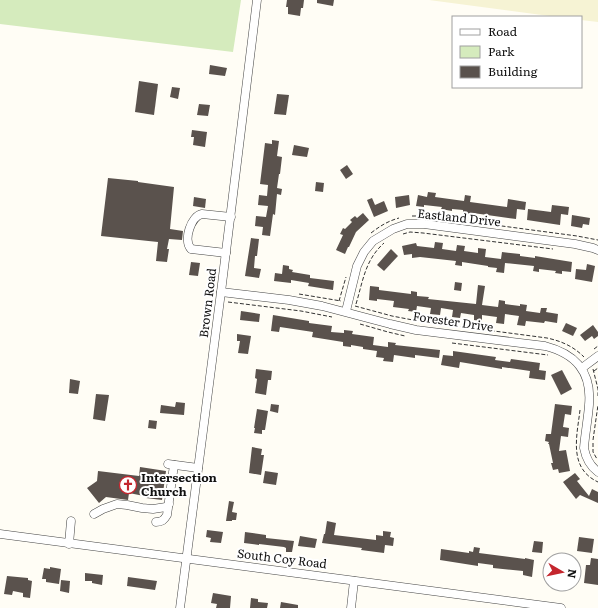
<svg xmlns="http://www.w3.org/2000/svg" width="598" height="608" viewBox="0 0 598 608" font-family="Literata,serif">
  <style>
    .farmland { fill: #f6f3d4 }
    .green { fill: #d5ebbd }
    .building { fill: #5a524d }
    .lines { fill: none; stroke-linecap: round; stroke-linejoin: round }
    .minor-casing { stroke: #444; stroke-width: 9 }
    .path { stroke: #333; stroke-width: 1; stroke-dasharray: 4 2; stroke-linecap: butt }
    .minor { stroke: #fff; stroke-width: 8 }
    .labels { text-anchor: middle; stroke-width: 4; stroke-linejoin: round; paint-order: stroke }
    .street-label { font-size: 12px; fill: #111; stroke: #fff }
    .poi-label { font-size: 12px; font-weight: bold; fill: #111; stroke: #fff; text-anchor: start }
  </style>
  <rect width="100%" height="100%" fill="#fffdf5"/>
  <path class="farmland" d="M429,0H598V22L581,20V17H557Z"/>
  <path class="green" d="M0,0H241L233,52L0,24Z"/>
  <g class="building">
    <path d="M287,0H304L303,8H301L300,16L288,14V7H286Z"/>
    <path d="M317,0H334L333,6L317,3Z"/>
    <path d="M210,65L227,68L225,76L209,74Z"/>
    <path d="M139,81L158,84L154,115L135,112Z"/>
    <path d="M172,87L180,88L178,99L170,97Z"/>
    <path d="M277,94L289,95L286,115L274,114Z"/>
    <path d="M199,104L210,105L208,116L197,115Z"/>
    <path d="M192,130L207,132L205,147L193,145L194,137H191Z"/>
    <path d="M272,140L279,141L277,156L282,157L280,174H279L277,188L282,189L281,195L277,194L275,215L273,214L270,236L262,235L263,227L255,226L256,216L266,217L268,206L258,205L259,195L267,196L268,185L260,184L265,143L272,144Z"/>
    <path d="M294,145L309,148L307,157L292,155Z"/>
    <path d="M347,165L353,174L346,179L340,170Z"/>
    <path d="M108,178L138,181V182L174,187L170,229L183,231L182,240L169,239L167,249H169L167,262L156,261L158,242L101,236Z"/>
    <path d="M316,182L324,183L323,192L315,191Z"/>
    <path d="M428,192L436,193L435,197L464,201L465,195L471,196L470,202L507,207L508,199L526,202L525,210L517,209L516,219L473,213V214L463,213V210L452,209V211L441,209L442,207L424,205V207L416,206L418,195L427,197Z"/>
    <path d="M409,195L410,205L396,208L395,197Z"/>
    <path d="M194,197L206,199L205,208L193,206Z"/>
    <path d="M372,198L375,205L384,201L388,211L374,217L367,200Z"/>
    <path d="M552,205L569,207L568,215L561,214L560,225L527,220L528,209L551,212Z"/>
    <path d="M363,213L369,220L356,232L349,247H348L345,254L336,250L343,235L340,234L343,228L345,229L352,222L350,220L355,216L357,218Z"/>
    <path d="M572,215L590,218L589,225L583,224L582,228L571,226Z"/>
    <path d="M251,238L259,239L257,256H255L254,268L261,269L259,278L245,276Z"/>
    <path d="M435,242L443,243L442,249L456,251L457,245L465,246L464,251L478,253V248L486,249L485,257L501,259L502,252L520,254V256L535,258V256L572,262L571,272L562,271V274L555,273L556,271L539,269V272L533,271L534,266L505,263L504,273L496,272L497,268L488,267V266L462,262V266L455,265L456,261L420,257L412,258V254L404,255L402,246L416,243L417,246L434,248Z"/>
    <path d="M391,249L398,256L384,271L377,265Z"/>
    <path d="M191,262L200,263L198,276L189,275Z"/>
    <path d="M587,264L595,266L592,282L575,279L576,269L586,270Z"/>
    <path d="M283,265L289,266V269L293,270L292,272L310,275V278L334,281L333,290L308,286L309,283L291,280V283L274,281L275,273L282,274Z"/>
    <path d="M455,282L462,283L461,291L454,290Z"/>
    <path d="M478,285L485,286L482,305L498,307L499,300L505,301V304L520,306V304L527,305L526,311L540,313L541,308H547L546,312L558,314L557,323L545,321L544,323L526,321L525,326L517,325L519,316L505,314L504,324L496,323L497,317L482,315V321L474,320V315L461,313L460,318L452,317L453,310L441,308L440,315L430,314L431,308L417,306L416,312L408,311L409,309L393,307L394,301L377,299V301L369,300L370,286L379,287V290L411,294V291L417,292V296L429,297L428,299L476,304Z"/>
    <path d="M241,311L260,314L259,322L240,320Z"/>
    <path d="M273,315L309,321V323L332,326L331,332L344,333V330L353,331L352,334L374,337L373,345L388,347V342L396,343L395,345L440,350L439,358L415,355V358L394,355L393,362L383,361L384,358L376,357L377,351L363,349V347L351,345V347L343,346V342L312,337L313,332L280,327L279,332L271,331Z"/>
    <path d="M566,323L577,328L573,336L562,331Z"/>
    <path d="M593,325L598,332V336L594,339L592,336L585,341L580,335Z"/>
    <path d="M237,334L251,336L248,354L238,353L240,341H237Z"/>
    <path d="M453,351L496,357L495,360L510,362L511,359L540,363L539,370L546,371L545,380L529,378L530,371L502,367V369L460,362L459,368L441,365L443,355L453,356Z"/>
    <path d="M256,369L272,371L271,380H268L266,395L255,393L257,379L255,378Z"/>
    <path d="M562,370L572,389L561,395L551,375Z"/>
    <path d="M70,379L80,381L78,394L69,393Z"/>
    <path d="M96,394L109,395L105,421L93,419Z"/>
    <path d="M176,402L185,403L184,415L160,413L161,405L175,407Z"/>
    <path d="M271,404L279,405L278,413L270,411Z"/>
    <path d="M555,404L572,406L571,415L565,414L563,427L569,428L568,437L561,436L559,451L566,450L570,471L559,473L558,469L553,470L551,463H553L549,444H548L549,442L545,441L546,434H551Z"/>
    <path d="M257,409L268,411L265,430H262V434L254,433L255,428H254Z"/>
    <path d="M149,420L157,421L156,429L148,428Z"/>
    <path d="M252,447L262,449L261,455H264L261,475L249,473Z"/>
    <path d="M140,467L166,471L162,500L146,498L144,496L129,493L128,500L106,497L99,503L87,488L97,481L98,471L139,476Z"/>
    <path d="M265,471L278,473L276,485L263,483Z"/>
    <path d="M575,473L580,479L577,481L589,496L592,489L598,492V503L580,495L576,499L563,482Z"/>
    <path d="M229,501L234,502L232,512L237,513L236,520H232V521H226Z"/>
    <path d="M327,521L336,523L334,535L376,540V535L383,536V531L391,532L390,537L394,538L393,546L385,545L384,553L361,550L362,548L322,543L324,534H325Z"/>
    <path d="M207,530L223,532L221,543L210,542L211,538L206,537Z"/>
    <path d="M245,532L266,535V538L294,541L292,552H286V548L284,547L259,544V545L244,543Z"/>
    <path d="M300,536L317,539L315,548L298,546Z"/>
    <path d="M579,537L594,539L592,553L577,551Z"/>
    <path d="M534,541L543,542L542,553L532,552Z"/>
    <path d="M474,547L480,548L479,553L525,559V558L534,560L532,577L523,575V571L493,568V565L478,563V566L440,560L441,549L469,553V551L473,552Z"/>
    <path d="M591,558L598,559V585L584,583L586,565H590Z"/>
    <path d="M50,567L61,569L59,584L46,582V579H42L44,568L50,569Z"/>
    <path d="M85,573L103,575L102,585L92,583V581H85Z"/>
    <path d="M7,576L28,578V580L32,581L30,598L23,597V593L13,591L12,595L4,594Z"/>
    <path d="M128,577L157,581L155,590L127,586Z"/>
    <path d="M61,580L70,581L69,593L60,591Z"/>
    <path d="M213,593L231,596L230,608H216L217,604L211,603Z"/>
    <path d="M251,598L258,599V602L268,603L267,608H250Z"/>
    <path d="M281,602L298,605V608H280Z"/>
  </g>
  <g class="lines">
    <g class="minor-casing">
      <g id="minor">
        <path d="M226,253L191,249C183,240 191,216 202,214L231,217"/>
        <path d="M221,292L289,300L322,306L390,324L416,330L545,346C576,354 592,372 589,405C588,419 585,434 584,448C586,459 590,466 598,472"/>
        <path d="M346,311L357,266L364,252L373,241L393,229L407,224H424L575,244L593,248L598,250"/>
        <path d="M582,368L598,356"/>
        <path d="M168,464L198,468"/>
        <path d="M94,514L103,509L117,504L127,505L142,508L153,509L166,507L169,504"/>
        <path d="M156,522C162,522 164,520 167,515L174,465"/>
        <path d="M0,534L561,608"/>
        <path d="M69,544L71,521"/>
        <path d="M180,608L221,292L257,0"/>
        <path d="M351,608L354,581"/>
      </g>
    </g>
    <g class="path">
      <path d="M412,216H423"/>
      <path d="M442,218L577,236L598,240"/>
      <path d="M371,233C380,226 388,221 399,218"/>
      <path d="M403,234L410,232L423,233L553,249"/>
      <path d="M299,294L341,301"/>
      <path d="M339,301L346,277"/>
      <path d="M228,302L301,311L332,317"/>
      <path d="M356,304C363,281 365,260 384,243"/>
      <path d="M355,306L392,316L418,321L547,338C561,341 573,346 584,357"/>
      <path d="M360,324L388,332L405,336"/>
      <path d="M452,343L548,355"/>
      <path d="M594,349L598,346"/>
      <path d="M593,369L598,389V396"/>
      <path d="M594,371L598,368"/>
      <path d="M580,410C577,436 568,468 598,482"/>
      <path d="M593,440L598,405"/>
      <path d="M593,443V452L597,459"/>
    </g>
    <use href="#minor" class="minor"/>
  </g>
  <defs>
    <g id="church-ring" transform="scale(0.9)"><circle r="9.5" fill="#fff" stroke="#c4262e" stroke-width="1.5"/><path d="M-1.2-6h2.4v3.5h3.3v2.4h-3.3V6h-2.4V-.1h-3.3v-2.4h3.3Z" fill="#c4262e"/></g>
  </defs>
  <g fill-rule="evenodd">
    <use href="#church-ring" x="128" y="485"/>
  </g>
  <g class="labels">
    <g class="street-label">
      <text transform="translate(459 218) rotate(6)" y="4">Eastland Drive</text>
      <text transform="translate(208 303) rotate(-83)" y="4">Brown Road</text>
      <text transform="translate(453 322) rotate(8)" y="4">Forester Drive</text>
      <text transform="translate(282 559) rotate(7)" y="4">South Coy Road</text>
    </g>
    <g class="poi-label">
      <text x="141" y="482">Intersection<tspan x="141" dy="14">Church</tspan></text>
    </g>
  </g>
  <rect x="452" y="16" width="130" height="72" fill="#ffffff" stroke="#a0a0a0"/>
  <rect x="460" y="29" width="20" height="6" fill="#ffffff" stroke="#a0a0a0"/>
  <text x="488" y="36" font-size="12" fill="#111111">Road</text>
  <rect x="460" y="46" width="20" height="12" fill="#d5ebbd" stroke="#a0a0a0"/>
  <text x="488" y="56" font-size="12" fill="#111111">Park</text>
  <rect x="460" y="66" width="20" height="12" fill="#5a524d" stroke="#a0a0a0"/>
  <text x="488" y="76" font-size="12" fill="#111111">Building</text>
  <g transform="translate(562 572) rotate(99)"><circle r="19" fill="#ffffff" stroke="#a0a0a0"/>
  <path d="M0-3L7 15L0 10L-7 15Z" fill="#c4262e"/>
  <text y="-6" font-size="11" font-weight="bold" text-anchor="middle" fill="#111111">N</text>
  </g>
</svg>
